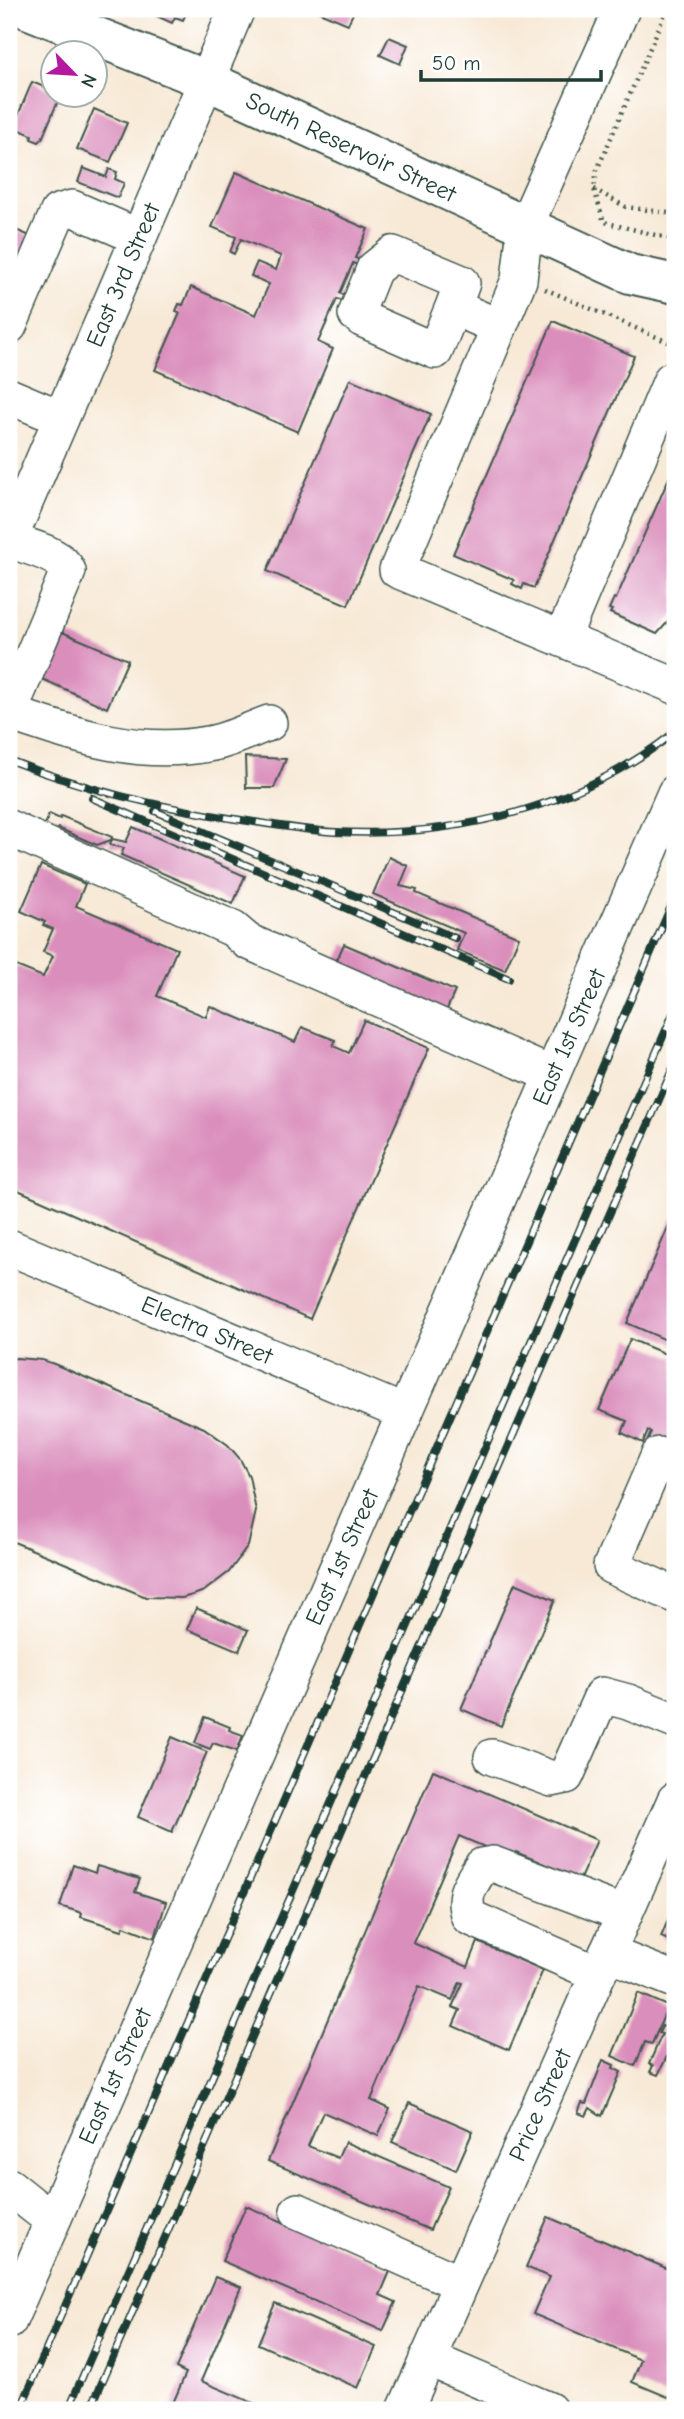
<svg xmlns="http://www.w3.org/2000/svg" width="684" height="2419" viewBox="0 0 684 2419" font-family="'Comic Neue',sans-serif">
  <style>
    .building { fill: #da8ebc }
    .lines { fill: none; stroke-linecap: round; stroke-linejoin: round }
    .minor-casing { stroke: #3f574c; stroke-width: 38 }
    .major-casing { stroke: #3f574c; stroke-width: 42 }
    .path { stroke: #3f574c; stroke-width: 4.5; stroke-dasharray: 2 5; stroke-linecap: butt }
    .minor { stroke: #fff; stroke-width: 35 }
    .major { stroke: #fff; stroke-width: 38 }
    .rail-casing { stroke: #1f3d34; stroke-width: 8 }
    .rail { stroke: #fff; stroke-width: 5; stroke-dasharray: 16; stroke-linecap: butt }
    .labels { text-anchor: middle; stroke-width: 6; stroke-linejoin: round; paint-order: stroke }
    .street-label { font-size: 24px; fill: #1f3d34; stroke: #fff }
  </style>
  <rect width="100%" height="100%" fill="#fff"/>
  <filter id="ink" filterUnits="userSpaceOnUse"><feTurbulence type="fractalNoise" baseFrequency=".0143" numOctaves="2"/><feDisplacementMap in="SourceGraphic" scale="14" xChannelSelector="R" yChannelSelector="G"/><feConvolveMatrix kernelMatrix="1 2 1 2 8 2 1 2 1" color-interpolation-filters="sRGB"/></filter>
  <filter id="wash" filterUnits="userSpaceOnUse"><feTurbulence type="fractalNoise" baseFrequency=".00686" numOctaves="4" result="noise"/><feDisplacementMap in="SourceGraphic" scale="28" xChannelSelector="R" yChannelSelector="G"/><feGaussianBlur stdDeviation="1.57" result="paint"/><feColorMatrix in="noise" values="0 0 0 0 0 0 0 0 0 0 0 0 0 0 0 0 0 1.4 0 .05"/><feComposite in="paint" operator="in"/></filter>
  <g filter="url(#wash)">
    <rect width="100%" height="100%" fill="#f7e9d6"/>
    <g id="blocks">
      <g class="building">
        <path d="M152,9H188L183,20L175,17L172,23L150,13Z"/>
        <path d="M312,9H355L348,24Z"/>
        <path d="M389,37L408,45L400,64L380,55Z"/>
        <path d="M32,82L49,89L52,94L60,96L42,139L39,142L31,139L32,135L13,127Z"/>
        <path d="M94,109L127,123L110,162L77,149Z"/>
        <path d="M83,168L106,177L109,169L117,172L115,179L124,183L118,198L78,182Z"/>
        <path d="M236,172L368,229L355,258L360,260L358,265L353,263L340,293L345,296L343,301L337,299L318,342L333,349L298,432L155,370L180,313L176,311L179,304L183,305L191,287L256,315L269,284L251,276L257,262L276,270L281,256L241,239L234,254L230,252L236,237L212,227Z"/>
        <path d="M9,227L30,236L9,285Z"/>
        <path d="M553,321L634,356L534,588L524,584L522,589L512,584L514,580L453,554Z"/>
        <path d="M350,379L431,414L348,605L267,571Z"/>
        <path d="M675,464V614L657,634L610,613L612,610L609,609L614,598L616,599Z"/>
        <path d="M62,632L128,660L107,708L42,679Z"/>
        <path d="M245,757L286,759L274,788H246Z"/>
        <path d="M49,814L60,819L61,816L112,837L111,840L97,845L58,828L54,835L43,830Z"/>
        <path d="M133,827L245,876L233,904L121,855L124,848L110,845L111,841L113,839L126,842Z"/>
        <path d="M389,857L408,866L400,886L417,890L416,893L519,937L505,970L457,950L464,933L373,894Z"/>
        <path d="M41,865L85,884L76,906L177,949L157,996L206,1017L210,1006L295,1042L302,1027L335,1040L333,1046L349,1053L364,1020L429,1048L310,1319L9,1186V963L43,977L53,956L43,952L53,929L43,925L45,922L21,911Z"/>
        <path d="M344,944L455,991L444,1016L333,968Z"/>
        <path d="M672,1218L675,1220V1344L627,1323Z"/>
        <path d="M630,1339L675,1358V1442L673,1441L667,1454L646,1445L651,1432L648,1431L643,1443L622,1433L627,1421L599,1410Z"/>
        <path d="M16,1358L42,1360L54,1364L204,1428L228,1445L240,1459L249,1476L256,1511L248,1546L229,1572L204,1591L196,1594L182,1598L146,1597L9,1540V1360Z"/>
        <path d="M515,1583L555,1600L501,1726L461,1709Z"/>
        <path d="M196,1608L248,1630L239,1651L187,1629Z"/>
        <path d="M205,1717L230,1727L229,1730L243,1735L237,1751L213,1743L210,1749L195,1743Z"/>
        <path d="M172,1737L207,1752L172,1832L138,1817Z"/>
        <path d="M433,1770L597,1840L580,1879L516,1852L513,1859L459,1836L413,1943L468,1967L478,1942L543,1970L509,2050L453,2026L460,2010L452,2007L463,1983L460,1982L452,2000L419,1986L371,2100L390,2109L378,2136L323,2112L308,2146L338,2158L345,2142L449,2187L430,2230L268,2161Z"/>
        <path d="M73,1865L95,1873L97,1866L140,1879L135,1892L166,1902L155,1938L124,1926L122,1930L81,1917L82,1913L60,1906Z"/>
        <path d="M675,1903V1947L669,1944L671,1941L661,1937Z"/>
        <path d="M638,1993L668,2006L652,2044L645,2042L635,2066L612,2056Z"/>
        <path d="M672,2008L675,2009V2043H672L675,2045V2055L669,2052L658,2075L650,2072L653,2066L649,2064L662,2034L659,2033L662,2026L665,2027L667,2017L668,2018Z"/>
        <path d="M603,2060L614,2065L613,2068L621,2072L602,2116L590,2108L586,2116L578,2113L582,2103L586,2104Z"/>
        <path d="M409,2103L473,2131L456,2170L392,2142Z"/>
        <path d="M246,2206L391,2269L380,2295L396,2302L383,2331L222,2261Z"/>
        <path d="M548,2217L675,2272V2400L632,2382L641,2360L533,2314L549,2277L526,2267Z"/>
        <path d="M215,2277L241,2287L201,2381L270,2410H170L186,2373L176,2368Z"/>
        <path d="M275,2303L376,2347L358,2388L258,2344Z"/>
      </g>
    </g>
  </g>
  <g filter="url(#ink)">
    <use href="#blocks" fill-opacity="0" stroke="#3f574c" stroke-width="2"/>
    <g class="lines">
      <g class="minor-casing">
        <g id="minor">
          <path d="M622,9L525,227L519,280L397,570L562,639L671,380"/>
          <path d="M453,307L435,351L362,319L356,314L374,269L393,254L462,283L453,307L499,327"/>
          <path d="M9,326L58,212L72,208L139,237"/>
          <path d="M9,396L61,418"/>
          <path d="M9,540L237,9"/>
          <path d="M562,639L675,686"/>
          <path d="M9,713C75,735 137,757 208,744C229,741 249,730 269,723"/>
          <path d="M9,713L68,571C60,553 27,547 9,540"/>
          <path d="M9,828L233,929L247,941L552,1075"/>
          <path d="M9,1247L405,1413"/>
          <path d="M675,1462L659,1455L611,1566L675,1595"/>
          <path d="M492,1757L552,1779L566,1776L602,1695L628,1702L675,1721"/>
          <path d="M607,1953L675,1980"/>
          <path d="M598,1974L469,1917C461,1895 470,1885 482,1866L493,1864L624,1914"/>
          <path d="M9,2186L39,2210L54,2217"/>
          <path d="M298,2211L460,2283"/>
          <path d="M9,2321L675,793"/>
          <path d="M427,2358L549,2410"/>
          <path d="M405,2410L675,1800"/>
        </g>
      </g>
      <g class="major-casing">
        <path id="major" d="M27,9L206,80L630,274L675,284"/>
      </g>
      <g class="path">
        <path d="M667,9L597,170L594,189L604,222L675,240"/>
        <path d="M594,189L626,207L675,214"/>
        <path d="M545,289L675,345"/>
      </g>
      <use href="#minor" class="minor"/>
      <use href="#major" class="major"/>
      <g class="rail-casing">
        <g id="rail">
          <path d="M9,760C86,790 154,806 235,819C268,824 301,830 335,832C456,838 579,808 675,732"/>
          <path d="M92,798L509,979"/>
          <path d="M155,811L455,938"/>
          <path d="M20,2410L675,897"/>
          <path d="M68,2410L675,1009"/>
          <path d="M90,2410L675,1063"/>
        </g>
      </g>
      <use href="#rail" class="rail"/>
    </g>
  </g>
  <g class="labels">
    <g class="street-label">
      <text transform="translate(351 147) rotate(25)" y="8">South Reservoir Street</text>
      <text transform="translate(123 275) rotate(-67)" y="8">East 3rd Street</text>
      <text transform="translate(569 1037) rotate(-66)" y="8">East 1st Street</text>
      <text transform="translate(207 1330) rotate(23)" y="8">Electra Street</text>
      <text transform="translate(342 1557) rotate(-66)" y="8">East 1st Street</text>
      <text transform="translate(115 2076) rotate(-66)" y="8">East 1st Street</text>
      <text transform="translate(540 2105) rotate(-66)" y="8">Price Street</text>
    </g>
  </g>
  <rect width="684" height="2419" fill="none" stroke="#fff" stroke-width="35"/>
  <g transform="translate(74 74) rotate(115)"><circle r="33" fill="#ffffff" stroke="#a5b1ae" stroke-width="2"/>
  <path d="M0-5L12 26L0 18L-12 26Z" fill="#b5179e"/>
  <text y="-10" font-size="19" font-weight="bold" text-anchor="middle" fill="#1f3d34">N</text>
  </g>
  <path d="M421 70v10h180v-10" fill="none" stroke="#1f3d34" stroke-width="3.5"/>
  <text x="432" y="70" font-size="21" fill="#1f3d34" stroke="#ffffff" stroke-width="5" paint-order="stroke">50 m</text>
</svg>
